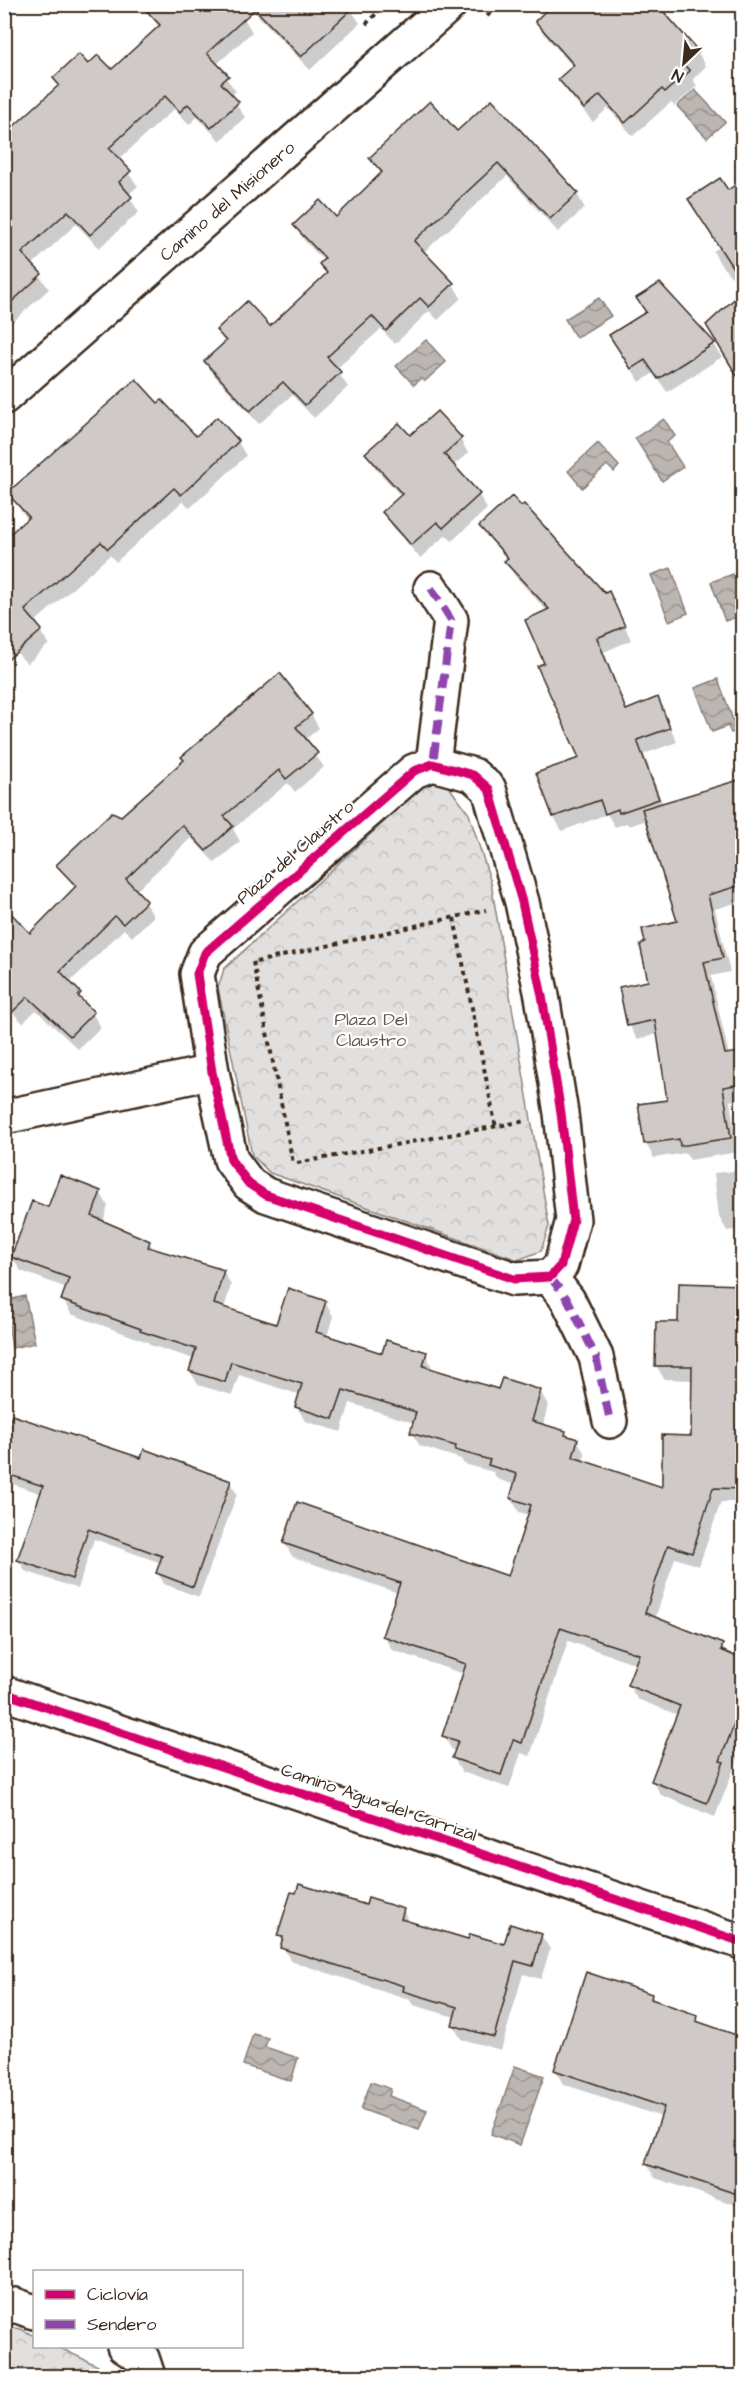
<svg xmlns="http://www.w3.org/2000/svg" width="747" height="2381" viewBox="0 0 747 2381" font-family="'Architects Daughter',sans-serif">
  <style>
    .forest { fill: url(#forest-crowns); stroke: #8e857e; stroke-width: 1.5 }
    .water { fill: url(#water-waves); stroke: #887e77; stroke-width: 1.5 }
    .shadow { fill: #0003 }
    .building { fill: #cfcac7; stroke: #3b2a1e; stroke-width: 1.5 }
    .lines { fill: none; stroke-linecap: round; stroke-linejoin: round }
    .street-casing { stroke: #3b2a1e; stroke-width: 38 }
    .path { stroke: #3b2a1e; stroke-width: 4; stroke-dasharray: 4.5 4.5; stroke-linecap: butt }
    .street { stroke: #fff; stroke-width: 33 }
    .quiet { stroke: #8e44ad; stroke-width: 8; stroke-dasharray: 15 8; stroke-linecap: butt }
    .cycleway-casing { stroke: #fff; stroke-width: 13 }
    .cycleway { stroke: #d6006c; stroke-width: 9 }
    .labels { text-anchor: middle; stroke-width: 4.5; stroke-linejoin: round; paint-order: stroke }
    .street-label { font-size: 18px; fill: #3b2a1e; stroke: #fff }
    .park-label { font-size: 18px; fill: #65584e; stroke: #fff }
  </style>
  <defs>
    <pattern id="forest-crowns" width="20" height="18" patternUnits="userSpaceOnUse" patternTransform="scale(1.5)"><rect width="20" height="18" fill="#e2e0de"/><path d="M2 6a3 3 0 1 1 6 0M12 15a3 3 0 1 1 6 0" fill="none" stroke="#c3c0be"/></pattern>
    <pattern id="water-waves" width="16" height="10" patternUnits="userSpaceOnUse" patternTransform="scale(1.5)"><rect width="16" height="10" fill="#bcb6b3"/><path d="M0 5q4-4 8 0t8 0" fill="none" stroke="#9a9491"/></pattern>
  </defs>
  <rect width="100%" height="100%" fill="#fff"/>
  <filter id="ink" filterUnits="userSpaceOnUse"><feTurbulence type="fractalNoise" baseFrequency=".0167" numOctaves="2"/><feDisplacementMap in="SourceGraphic" scale="12" xChannelSelector="R" yChannelSelector="G"/><feConvolveMatrix kernelMatrix="1 2 1 2 8 2 1 2 1" color-interpolation-filters="sRGB"/></filter>
  <g filter="url(#ink)">
    <g class="forest">
      <path d="M431,782L449,787L469,814L491,883L549,1226L541,1251L518,1260L270,1173L252,1155L218,988L224,969L423,786Z"/>
      <path d="M5,2326L21,2329L34,2336V2346L58,2347L119,2376H5Z"/>
    </g>
    <g class="water">
      <path d="M695,90L725,122L707,138L677,106Z"/>
      <path d="M599,298L611,316L576,338L565,319Z"/>
      <path d="M426,340L446,362L425,381L421,378L414,385L396,366Z"/>
      <path d="M664,419L675,436L667,442L683,467L662,481L635,438Z"/>
      <path d="M598,443L619,466L614,472L607,465L582,488L568,471Z"/>
      <path d="M671,568L688,613L669,621L651,575Z"/>
      <path d="M733,574L742,602V615L725,621L711,582Z"/>
      <path d="M718,679L737,731L731,733L728,726L712,732L695,688Z"/>
      <path d="M25,1296L35,1343L12,1348L5,1301Z"/>
      <path d="M253,2034L268,2038L265,2047L298,2058L291,2081L243,2065Z"/>
      <path d="M515,2066L544,2076L520,2145L491,2134Z"/>
      <path d="M371,2082L391,2089L389,2096L427,2110L419,2130L361,2109Z"/>
    </g>
    <g class="shadow">
      <path d="M247,4H347L360,23L310,70Z"/>
      <path d="M548,4H593L698,53L706,66L693,79L697,86L674,106L671,102L633,136L608,108L593,122L568,93L560,80L573,67L545,35L537,22L551,9Z"/>
      <path d="M147,10L244,18L252,32L216,65L236,91L230,96L245,117L220,141L197,117L189,125L174,109L118,160L138,186L128,195L139,212L99,248L76,224L32,265L49,289L4,330V137L60,87L55,79L88,66L112,71L159,28Z"/>
      <path d="M492,101L577,194L585,208L558,232L507,176L423,253L453,284L461,298L438,320L429,311L395,344L381,329L336,369L348,387L314,418L292,395L259,424L214,375L206,361L225,344L218,330L270,328L327,275L321,264L324,261L303,239L295,225L336,219L381,174L371,158L457,133Z"/>
      <path d="M742,182V289L721,265L713,251L720,247L727,192Z"/>
      <path d="M742,294V382L708,325Z"/>
      <path d="M714,344L722,357L667,392L654,373L640,382L619,350Z"/>
      <path d="M158,405L196,438L217,419L238,442L246,456L190,508L183,501L116,562L110,555L34,623L49,644L27,664L12,647L28,520L9,493Z"/>
      <path d="M410,437L460,439L468,453L453,466L479,495L487,509L452,541L446,535L420,558L392,526L384,512L401,496L375,468L367,454Z"/>
      <path d="M481,526L616,607L631,640L604,652L627,711L657,699L677,742L644,754L663,805L742,781V901L715,909L730,972L711,976L729,1055L738,1054L742,1062V1099L730,1101L738,1152L690,1160L686,1153L654,1158L646,1144L639,1106L669,1101L658,1034L637,1039L629,1025L678,922L647,820L629,826L627,823L615,827L607,814L562,831L554,817L538,774L581,759L546,664L548,612L514,575L507,560Z"/>
      <path d="M311,714L319,728L305,740L324,767L295,792L288,783L233,829L240,841L215,863L191,838L136,891L154,916L132,937L124,929L69,983L79,994L101,1027L78,1049L36,1010L23,1023L4,1004L30,935L76,889L58,865L121,818Z"/>
      <path d="M742,1170V1229L727,1231L719,1217L714,1173Z"/>
      <path d="M100,1192L108,1206L103,1222L149,1242L154,1250L223,1271L231,1285L224,1309L277,1326L325,1302L333,1316L327,1337L383,1355L426,1354L433,1370L499,1390L540,1391L548,1405L543,1425L565,1432L568,1437L577,1440L585,1454L583,1462L663,1489L692,1437L693,1380L664,1379L656,1365L679,1324L681,1285L742,1287V1502H721L699,1566L675,1558L655,1619L722,1645L727,1655L742,1660V1748L715,1817L661,1795L653,1781L678,1715L637,1699L629,1685L637,1664L568,1641L530,1756L521,1753L509,1788L462,1772L454,1758L456,1751L452,1750L444,1736L464,1674L392,1650L384,1636L398,1593L293,1557L284,1543L509,1577L529,1515L519,1512L511,1498L515,1485L497,1479L493,1472L464,1464L461,1459L420,1446L411,1432L414,1423L350,1403L341,1432L305,1421L297,1407L300,1395L239,1375L232,1395L198,1385L190,1371L194,1359L150,1345L148,1342L71,1314L63,1300L67,1288L21,1271L12,1257L49,1209Z"/>
      <path d="M4,1408L9,1416L142,1460L230,1483L237,1494L199,1597L164,1584L158,1573L161,1563L94,1539L78,1589L25,1571L19,1560L42,1494L4,1481Z"/>
      <path d="M366,1907L403,1910L411,1924L469,1941L505,1945L541,1935L550,1949L541,1979L523,1974L501,2050L461,2039L453,2025L455,2017L413,2005L409,1999L290,1961L279,1935Z"/>
      <path d="M651,1995L656,2003L696,2016L701,2025L742,2038V2207L655,2178L647,2164L662,2117L563,2084L555,2070Z"/>
    </g>
    <g class="building">
      <path d="M140,4H357L301,57L255,9L207,53L229,76L221,83L239,102L211,128L188,104L180,112L165,96L109,148L131,171L119,182L132,197L90,235L68,211L22,253L42,274L4,309V135L59,85L53,78L79,54L88,64L98,55L112,69L160,25Z"/>
      <path d="M553,4H657L699,52L684,65L690,71L665,92L662,89L625,123L600,95L584,109L558,79L574,65L535,21Z"/>
      <path d="M492,99L578,193L550,219L498,163L414,241L454,283L429,307L420,298L386,331L372,316L327,357L341,372L305,405L283,382L250,411L204,361L226,341L216,330L247,301L270,326L327,273L319,264L325,258L293,225L320,200L336,217L382,172L369,158L430,101L457,131Z"/>
      <path d="M720,178L728,190L742,180V282L688,199Z"/>
      <path d="M660,283L715,343L658,379L645,360L631,369L609,335L646,312L636,298Z"/>
      <path d="M742,292V384L706,325Z"/>
      <path d="M136,379L158,403L162,400L196,436L217,417L239,441L181,495L174,488L108,549L101,542L25,610L42,630L4,663V539L29,517L7,493Z"/>
      <path d="M437,411L462,438L444,454L480,494L443,528L437,522L411,545L382,512L402,494L365,453L399,423L410,435Z"/>
      <path d="M512,496L521,506L524,504L605,593L609,591L625,626L597,638L626,710L658,697L670,728L637,740L659,799L619,813L618,809L605,814L600,800L553,817L536,773L579,758L537,666L544,663L525,620L549,609L504,561L508,558L479,526Z"/>
      <path d="M280,673L312,714L296,727L318,753L286,779L279,770L224,816L233,826L206,851L182,825L126,879L147,901L123,924L115,916L60,971L81,993L78,996L94,1012L70,1036L28,997L4,1020V906L30,933L76,886L56,865L112,812L121,816L184,760L181,757Z"/>
      <path d="M742,779V885L708,895L723,958L704,962L725,1054L739,1052L742,1079V1084L723,1087L731,1138L680,1146L679,1139L644,1144L638,1104L667,1100L655,1020L627,1026L619,987L648,981L640,945L645,942L642,929L677,921L642,809Z"/>
      <path d="M60,1175L101,1191L92,1216L150,1241L148,1247L224,1270L214,1304L276,1324L288,1288L326,1301L316,1332L382,1353L386,1340L427,1352L423,1366L498,1389L502,1378L541,1390L532,1421L566,1431L565,1435L578,1439L573,1457L662,1487V1435L691,1436L692,1366H655L656,1322H678L679,1283L742,1285V1489L713,1488L692,1553L668,1545L645,1613L723,1644L721,1650L742,1659V1704L720,1761L724,1762L707,1803L651,1781L680,1706L627,1685L639,1654L560,1628L522,1743L513,1740L501,1775L452,1758L458,1741L442,1736L466,1664L382,1636L400,1583L283,1543L297,1502L508,1576L531,1505L510,1498L517,1474L488,1465L490,1460L455,1450L456,1446L410,1433L416,1412L343,1390L333,1419L295,1407L302,1384L231,1362L225,1382L189,1371L196,1349L140,1331L141,1329L61,1300L69,1278L11,1257L32,1201L48,1207Z"/>
      <path d="M12,1415L141,1458L144,1449L231,1481L193,1587L156,1573L162,1556L88,1529L72,1579L17,1560L43,1486L4,1473V1436Z"/>
      <path d="M299,1884L366,1905L368,1898L404,1909L401,1919L468,1939L470,1934L504,1944L510,1924L542,1934L533,1966L515,1961L494,2037L452,2025L457,2007L403,1991L404,1986L280,1948L283,1937L277,1936L291,1892L296,1893Z"/>
      <path d="M586,1972L652,1994L651,1999L697,2015L696,2021L742,2037V2176L737,2194L645,2164L664,2107L554,2070Z"/>
    </g>
    <g class="lines">
      <g class="street-casing">
        <g id="street">
          <path d="M4,397L450,4"/>
          <path d="M431,588L451,620L433,764"/>
          <path d="M433,764L473,775L489,789L522,902L542,996L561,1113L573,1220L561,1265L550,1277L514,1279L266,1195L249,1184L231,1160L212,1072L197,974L205,953L414,771Z"/>
          <path d="M4,1117L212,1072"/>
          <path d="M550,1277L568,1300L596,1357L610,1421"/>
          <path d="M4,1693L742,1942"/>
          <path d="M4,2308L15,2305L34,2312"/>
          <path d="M124,2346L142,2358L148,2376"/>
        </g>
      </g>
      <g class="path">
        <path d="M487,16L501,4"/>
        <path d="M366,24L386,4"/>
        <path d="M454,918L496,1128"/>
        <path d="M253,962L293,1163"/>
        <path d="M256,962L486,910"/>
        <path d="M297,1163L525,1121"/>
      </g>
      <use href="#street" class="street"/>
      <g class="quiet">
        <path d="M431,588L451,620L433,764"/>
        <path d="M550,1277L568,1300L596,1357L610,1421"/>
      </g>
      <g class="cycleway-casing">
        <g id="cycleway">
          <path d="M433,764L473,775L489,789L522,902L542,996L561,1113L573,1220L561,1265L550,1277L514,1279L266,1195L249,1184L231,1160L212,1072L197,974L205,953L414,771Z"/>
          <path d="M4,1693L742,1942"/>
        </g>
      </g>
      <use href="#cycleway" class="cycleway"/>
    </g>
  </g>
  <g class="labels">
    <g class="street-label">
      <text transform="translate(227 201) rotate(-41)" y="6">Camino del Misionero</text>
      <text transform="translate(295 852) rotate(-41)" y="6">Plaza del Claustro</text>
      <text transform="translate(379 1802) rotate(19)" y="6">Camino Agua del Carrizal</text>
    </g>
    <g class="park-label">
      <text x="371" y="1025">Plaza Del<tspan x="371" dy="21">Claustro</tspan></text>
    </g>
  </g>
  <rect width="747" height="2381" fill="none" stroke="#fff" stroke-width="24"/>
  <rect x="12" y="12" width="723" height="2357" fill="none" stroke="#3b2a1e" stroke-width="2" filter="url(#ink)"/>
  <rect x="33" y="2270" width="210" height="78" fill="#ffffff" stroke="#b1aaa5" stroke-width="1.5"/>
  <rect x="45" y="2290" width="30" height="9" fill="#d6006c" stroke="#b1aaa5" stroke-width="1.5"/>
  <text x="87" y="2300" font-size="18" fill="#3b2a1e">Ciclovía</text>
  <rect x="45" y="2320" width="30" height="9" fill="#8e44ad" stroke="#b1aaa5" stroke-width="1.5"/>
  <text x="87" y="2330" font-size="18" fill="#3b2a1e">Sendero</text>
  <g transform="translate(684 63) rotate(206)" stroke="#ffffff" stroke-width="4.5" paint-order="stroke">
  <path d="M0-4.5L10 22L0 15L-10 22Z" fill="#3b2a1e"/>
  <text y="-9" font-size="16" font-weight="bold" text-anchor="middle" fill="#3b2a1e">N</text>
  </g>
</svg>
